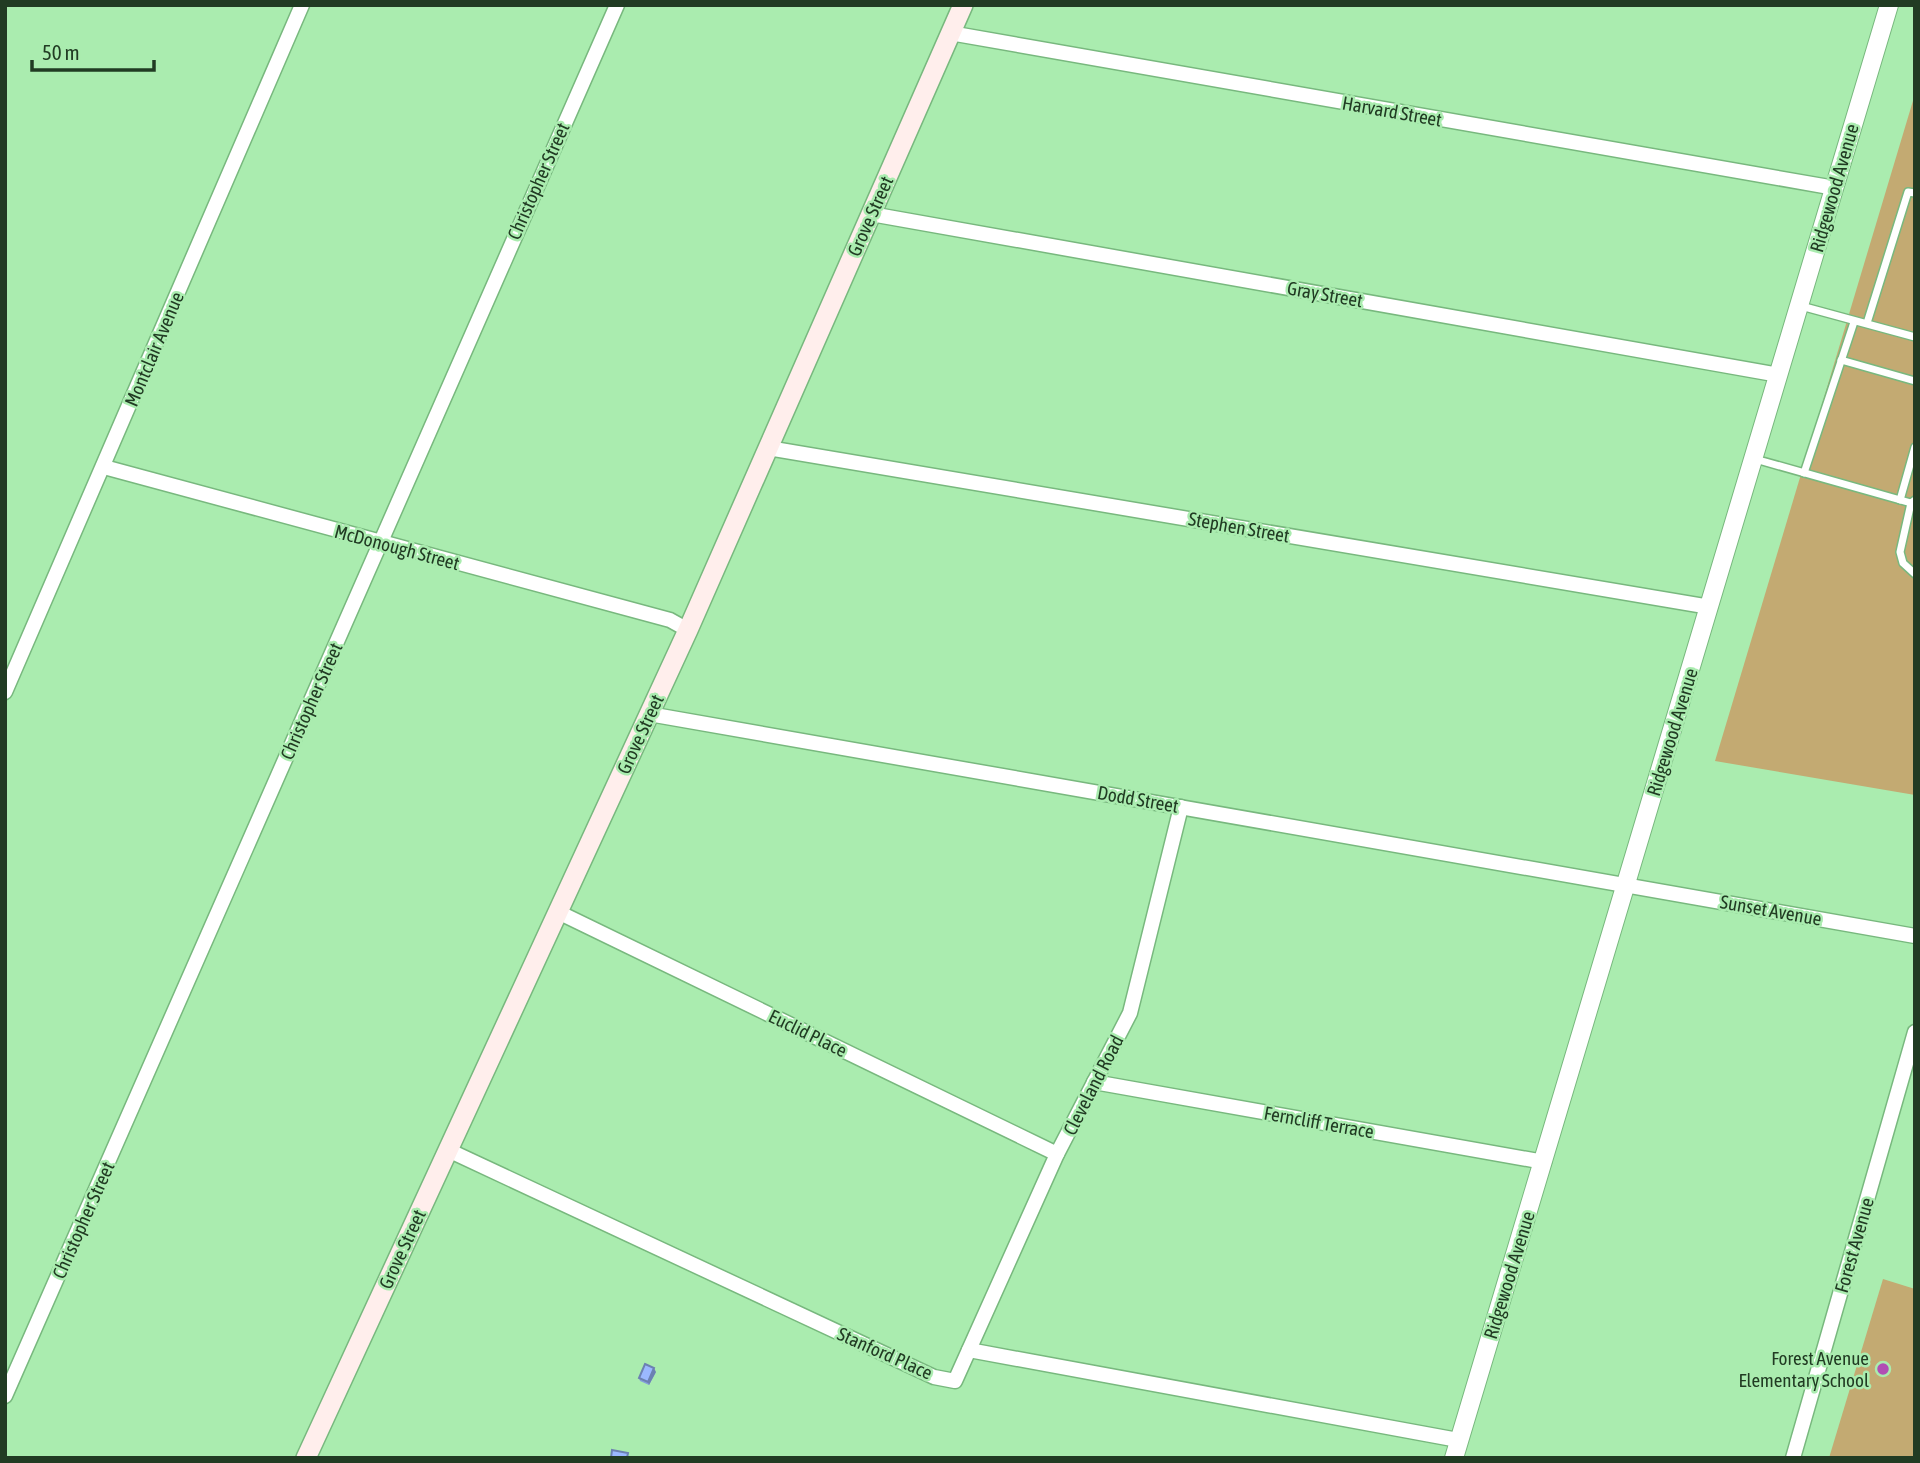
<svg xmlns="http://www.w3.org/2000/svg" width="1920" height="1463" viewBox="0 0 1920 1463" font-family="'Asap Condensed',sans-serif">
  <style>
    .green { fill: #c3aa72 }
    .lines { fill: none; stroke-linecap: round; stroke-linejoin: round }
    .service-casing { stroke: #78b87e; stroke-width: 10 }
    .minor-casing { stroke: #78b87e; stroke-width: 17 }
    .tertiary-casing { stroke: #78b87e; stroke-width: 20 }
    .secondary-casing { stroke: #78b87e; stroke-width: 22 }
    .service { stroke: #fff; stroke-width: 7 }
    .minor { stroke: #fff; stroke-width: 14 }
    .tertiary { stroke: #fff; stroke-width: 18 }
    .secondary { stroke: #ffeeec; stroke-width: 19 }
    .wall { fill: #859edb }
    .shaded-wall { fill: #6c81b2 }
    .building { fill: #9bb8ff; stroke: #6c81b2; stroke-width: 2 }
    .poi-dot { fill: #b14eb4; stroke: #aaecaf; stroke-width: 2.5 }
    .labels { text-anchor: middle; stroke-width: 5; stroke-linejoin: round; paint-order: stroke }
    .street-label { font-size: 19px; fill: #213b23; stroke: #aaecaf }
    .poi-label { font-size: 19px; fill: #213b23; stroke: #aaecaf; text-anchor: end }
  </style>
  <rect width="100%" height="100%" fill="#aaecaf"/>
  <g class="green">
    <path d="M1915,94V795L1715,761Z"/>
    <path d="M1883,1279L1915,1289V1458H1829Z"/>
  </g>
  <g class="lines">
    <g class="service-casing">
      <g id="service">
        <path d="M1801,306L1915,337"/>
        <path d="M1867,323L1908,192L1915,193"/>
        <path d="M1841,360L1915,381"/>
        <path d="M1755,459L1911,503L1915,500"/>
        <path d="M1804,473L1854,322"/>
        <path d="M1900,500L1915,447"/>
        <path d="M1911,503L1900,552L1903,563L1915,574"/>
      </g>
    </g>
    <g class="minor-casing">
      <g id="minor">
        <path d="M950,33L1835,188"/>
        <path d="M871,214L1779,375"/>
        <path d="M768,448L1710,607"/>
        <path d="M104,467L670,620L688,630"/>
        <path d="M5,692L302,5"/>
        <path d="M649,714L1915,936"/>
        <path d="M558,912L1057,1154"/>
        <path d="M1094,1082L1544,1162"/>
        <path d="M448,1150L934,1377L955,1381L1057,1154L1130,1013L1181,807"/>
        <path d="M969,1350L1458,1440"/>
        <path d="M5,1396L617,5"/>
        <path d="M1793,1458L1915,1032"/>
      </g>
    </g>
    <g class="tertiary-casing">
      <path id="tertiary" d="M1454,1458L1889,5"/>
    </g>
    <g class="secondary-casing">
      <path id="secondary" d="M306,1458L688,630L963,5"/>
    </g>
    <use href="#service" class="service"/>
    <use href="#minor" class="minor"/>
    <use href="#tertiary" class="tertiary"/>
    <use href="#secondary" class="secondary"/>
  </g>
  <path class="wall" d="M656,1372L649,1385L640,1381L639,1378Z"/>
  <path class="shaded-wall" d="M654,1368L656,1372L649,1385L648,1382Z"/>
  <g class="building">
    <path d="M645,1364L654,1368L648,1382L639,1378Z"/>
    <path d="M612,1450L628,1453L627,1458H611Z"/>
  </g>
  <circle class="poi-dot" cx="1883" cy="1369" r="7"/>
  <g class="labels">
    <g class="street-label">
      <text transform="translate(1392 111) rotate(10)" y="7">Harvard Street</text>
      <text transform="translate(538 181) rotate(-66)" y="7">Christopher Street</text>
      <text transform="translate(1834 188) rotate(-74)" y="7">Ridgewood Avenue</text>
      <text transform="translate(870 216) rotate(-66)" y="7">Grove Street</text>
      <text transform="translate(1325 294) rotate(10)" y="7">Gray Street</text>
      <text transform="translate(154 349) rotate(-67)" y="7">Montclair Avenue</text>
      <text transform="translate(1239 527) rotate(10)" y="7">Stephen Street</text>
      <text transform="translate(397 547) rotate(15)" y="7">McDonough Street</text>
      <text transform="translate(311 701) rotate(-66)" y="7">Christopher Street</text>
      <text transform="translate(1672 732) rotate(-73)" y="7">Ridgewood Avenue</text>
      <text transform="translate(640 734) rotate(-65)" y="7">Grove Street</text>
      <text transform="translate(1138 799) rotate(10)" y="7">Dodd Street</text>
      <text transform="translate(1771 910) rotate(10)" y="7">Sunset Avenue</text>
      <text transform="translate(808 1033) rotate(26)" y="7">Euclid Place</text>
      <text transform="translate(1093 1085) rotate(-63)" y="7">Cleveland Road</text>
      <text transform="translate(1319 1122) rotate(10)" y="7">Ferncliff Terrace</text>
      <text transform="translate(83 1220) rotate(-66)" y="7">Christopher Street</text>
      <text transform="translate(1854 1245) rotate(-74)" y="7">Forest Avenue</text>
      <text transform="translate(402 1249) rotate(-65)" y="7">Grove Street</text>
      <text transform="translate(1509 1275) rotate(-73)" y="7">Ridgewood Avenue</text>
      <text transform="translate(885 1353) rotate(24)" y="7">Stanford Place</text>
    </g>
    <g class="poi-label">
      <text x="1869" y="1365">Forest Avenue<tspan x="1869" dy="22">Elementary School</tspan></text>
    </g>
  </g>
  <rect width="1920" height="1463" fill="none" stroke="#213b23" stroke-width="14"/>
  <path d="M32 60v10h122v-10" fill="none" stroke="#213b23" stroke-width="3.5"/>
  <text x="42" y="60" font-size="21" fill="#213b23" stroke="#aaecaf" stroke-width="5" paint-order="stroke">50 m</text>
</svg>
